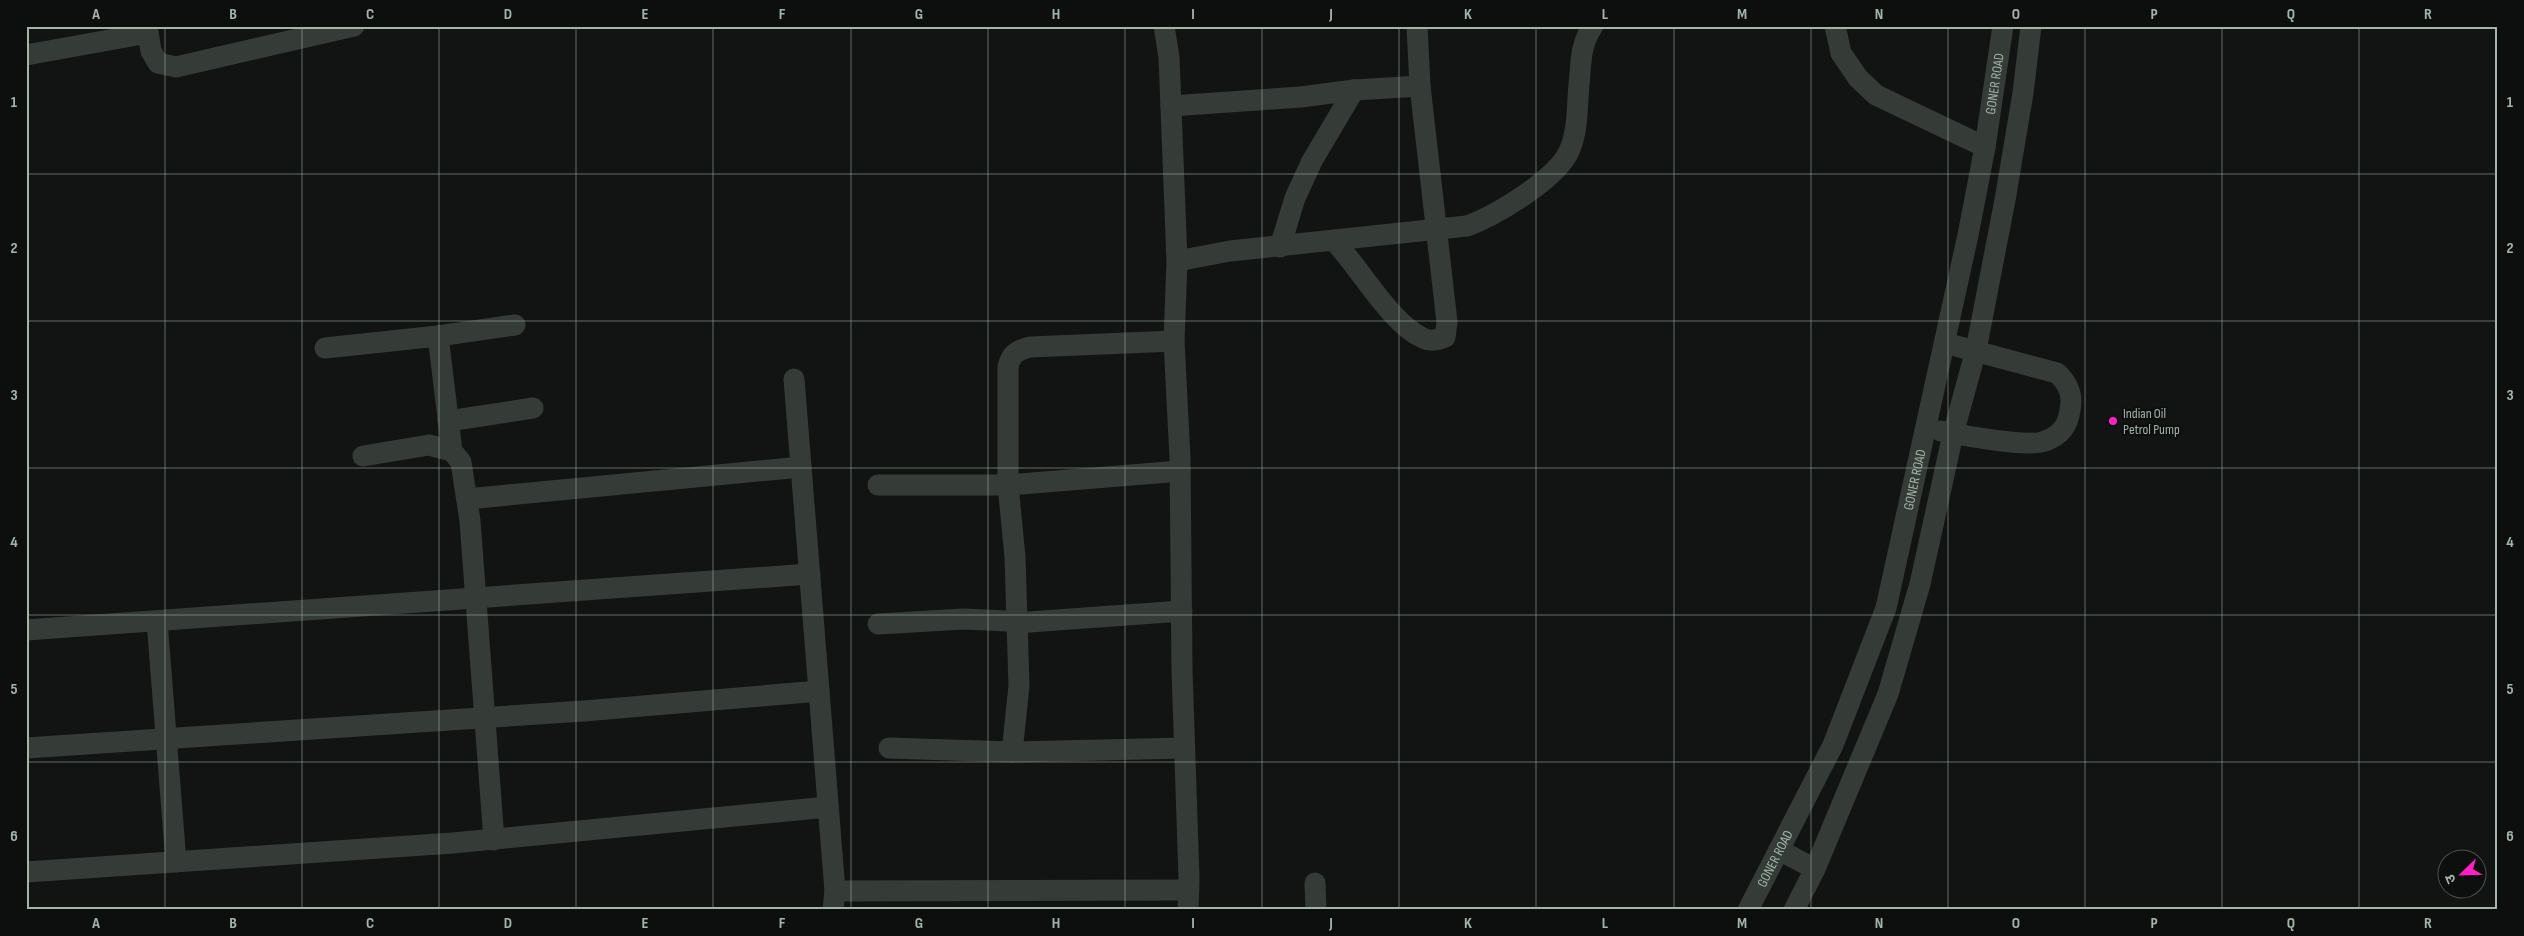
<svg xmlns="http://www.w3.org/2000/svg" width="2524" height="936" viewBox="0 0 2524 936" font-family="'Sofia Sans Condensed','Noto Sans Devanagari',sans-serif">
  <style>
    .lines { fill: none; stroke-linecap: round; stroke-linejoin: round }
    .minor { stroke: #353c38; stroke-width: 21 }
    .grid { fill: none; stroke: #a2b6a8; stroke-width: 1; stroke-opacity: 0.55 }
    .poi-dot { fill: #ff1fc5; stroke: #0d0f0e; stroke-width: 2 }
    .labels { text-anchor: middle; stroke-width: 4; stroke-linejoin: round; paint-order: stroke }
    .street-label { font-size: 14px; fill: #a2b6a8; stroke: #0d0f0e }
    .poi-label { font-size: 14px; fill: #a2b6a8; stroke: #0d0f0e; text-anchor: start }
    .neatline { fill: none; stroke: #a2b6a8; stroke-width: 2 }
    .grid-label { font-size: 16px; text-anchor: middle; font-weight: bold; fill: #a2b6a8 }
  </style>
  <rect width="100%" height="100%" fill="#121413"/>
  <g class="lines">
    <g class="minor">
      <path d="M147,26L151,51L158,63L176,67L354,26"/>
      <path d="M1164,26L1169,57L1177,261"/>
      <path d="M1835,26L1841,53L1858,78L1876,95L1985,147"/>
      <path d="M26,55L148,33"/>
      <path d="M1171,106L1301,97L1354,90L1420,86"/>
      <path d="M1335,242C1360,268 1391,324 1423,338C1430,342 1438,340 1445,337L1447,322L1420,86L1417,26"/>
      <path d="M1280,247L1295,198L1312,161L1354,90"/>
      <path d="M438,336L515,325"/>
      <path d="M325,348L438,336L452,451"/>
      <path d="M794,379L835,891L833,910"/>
      <path d="M448,421L533,408"/>
      <path d="M1941,431C1960,435 2029,448 2045,441C2060,436 2068,426 2070,410C2073,395 2069,384 2057,373L1945,343"/>
      <path d="M363,456L429,445L452,451L461,462L470,521L494,840"/>
      <path d="M878,485H1008L1180,471"/>
      <path d="M467,499L801,467"/>
      <path d="M157,621L176,862"/>
      <path d="M878,624L963,619L1029,622L1182,611"/>
      <path d="M26,630L810,574"/>
      <path d="M26,748L584,711L819,691"/>
      <path d="M889,748L1012,752L1184,748"/>
      <path d="M1012,752L1019,686L1015,557L1008,485V367C1011,354 1017,350 1030,347L1174,341"/>
      <path d="M1779,850L1815,869"/>
      <path d="M26,872L453,843L828,807"/>
      <path d="M1315,883L1316,910"/>
      <path d="M835,891L1189,890"/>
      <path d="M1188,910L1189,878L1182,670L1180,458L1174,341L1177,261L1230,251L1467,226C1495,216 1559,178 1570,149C1578,130 1577,106 1579,85C1581,64 1580,44 1593,26"/>
      <path id="s1" d="M1748,910L1833,745L1886,608L1968,235L1985,147L2003,26"/>
      <path d="M1794,910L1815,869L1888,694L1920,584L1953,434L1976,350L2005,200L2023,93L2031,26"/>
    </g>
  </g>
  <path class="grid" d="M165,26V910M302,26V910M439,26V910M576,26V910M713,26V910M851,26V910M988,26V910M1125,26V910M1262,26V910M1399,26V910M1536,26V910M1674,26V910M1811,26V910M1948,26V910M2085,26V910M2222,26V910M2359,26V910M26,174H2498M26,321H2498M26,468H2498M26,615H2498M26,762H2498"/>
  <circle class="poi-dot" cx="2113" cy="421" r="5"/>
  <g class="labels">
    <g class="street-label">
      <text dy="5" stroke="none"><textPath href="#s1" startOffset="868">GONER ROAD</textPath></text>
      <text dy="5" stroke="none"><textPath href="#s1" startOffset="464">GONER ROAD</textPath></text>
      <text dy="5" stroke="none"><textPath href="#s1" startOffset="58">GONER ROAD</textPath></text>
    </g>
    <g class="poi-label">
      <text x="2123" y="418">Indian Oil<tspan x="2123" dy="16">Petrol Pump</tspan></text>
    </g>
  </g>
  <rect width="2524" height="936" fill="none" stroke="#0d0f0e" stroke-width="55"/>
  <g transform="translate(2462 874) rotate(247)"><circle r="24" fill="#0d0f0e" stroke="#49524c"/>
  <path d="M0-4L9 19L0 12L-9 19Z" fill="#ff1fc5"/>
  <text y="-8" font-size="14" font-weight="bold" text-anchor="middle" fill="#a2b6a8">उ</text>
  </g>
  <rect x="28" y="28" width="2468" height="880" class="neatline"/>
  <g class="grid-label">
    <text x="96" y="19">A</text>
    <text x="233" y="19">B</text>
    <text x="370" y="19">C</text>
    <text x="508" y="19">D</text>
    <text x="645" y="19">E</text>
    <text x="782" y="19">F</text>
    <text x="919" y="19">G</text>
    <text x="1056" y="19">H</text>
    <text x="1193" y="19">I</text>
    <text x="1331" y="19">J</text>
    <text x="1468" y="19">K</text>
    <text x="1605" y="19">L</text>
    <text x="1742" y="19">M</text>
    <text x="1879" y="19">N</text>
    <text x="2016" y="19">O</text>
    <text x="2154" y="19">P</text>
    <text x="2291" y="19">Q</text>
    <text x="2428" y="19">R</text>
    <text x="14" y="107">1</text>
    <text x="2510" y="107">1</text>
    <text x="14" y="253">2</text>
    <text x="2510" y="253">2</text>
    <text x="14" y="400">3</text>
    <text x="2510" y="400">3</text>
    <text x="14" y="547">4</text>
    <text x="2510" y="547">4</text>
    <text x="14" y="694">5</text>
    <text x="2510" y="694">5</text>
    <text x="14" y="841">6</text>
    <text x="2510" y="841">6</text>
    <text x="96" y="928">A</text>
    <text x="233" y="928">B</text>
    <text x="370" y="928">C</text>
    <text x="508" y="928">D</text>
    <text x="645" y="928">E</text>
    <text x="782" y="928">F</text>
    <text x="919" y="928">G</text>
    <text x="1056" y="928">H</text>
    <text x="1193" y="928">I</text>
    <text x="1331" y="928">J</text>
    <text x="1468" y="928">K</text>
    <text x="1605" y="928">L</text>
    <text x="1742" y="928">M</text>
    <text x="1879" y="928">N</text>
    <text x="2016" y="928">O</text>
    <text x="2154" y="928">P</text>
    <text x="2291" y="928">Q</text>
    <text x="2428" y="928">R</text>
  </g>
</svg>
